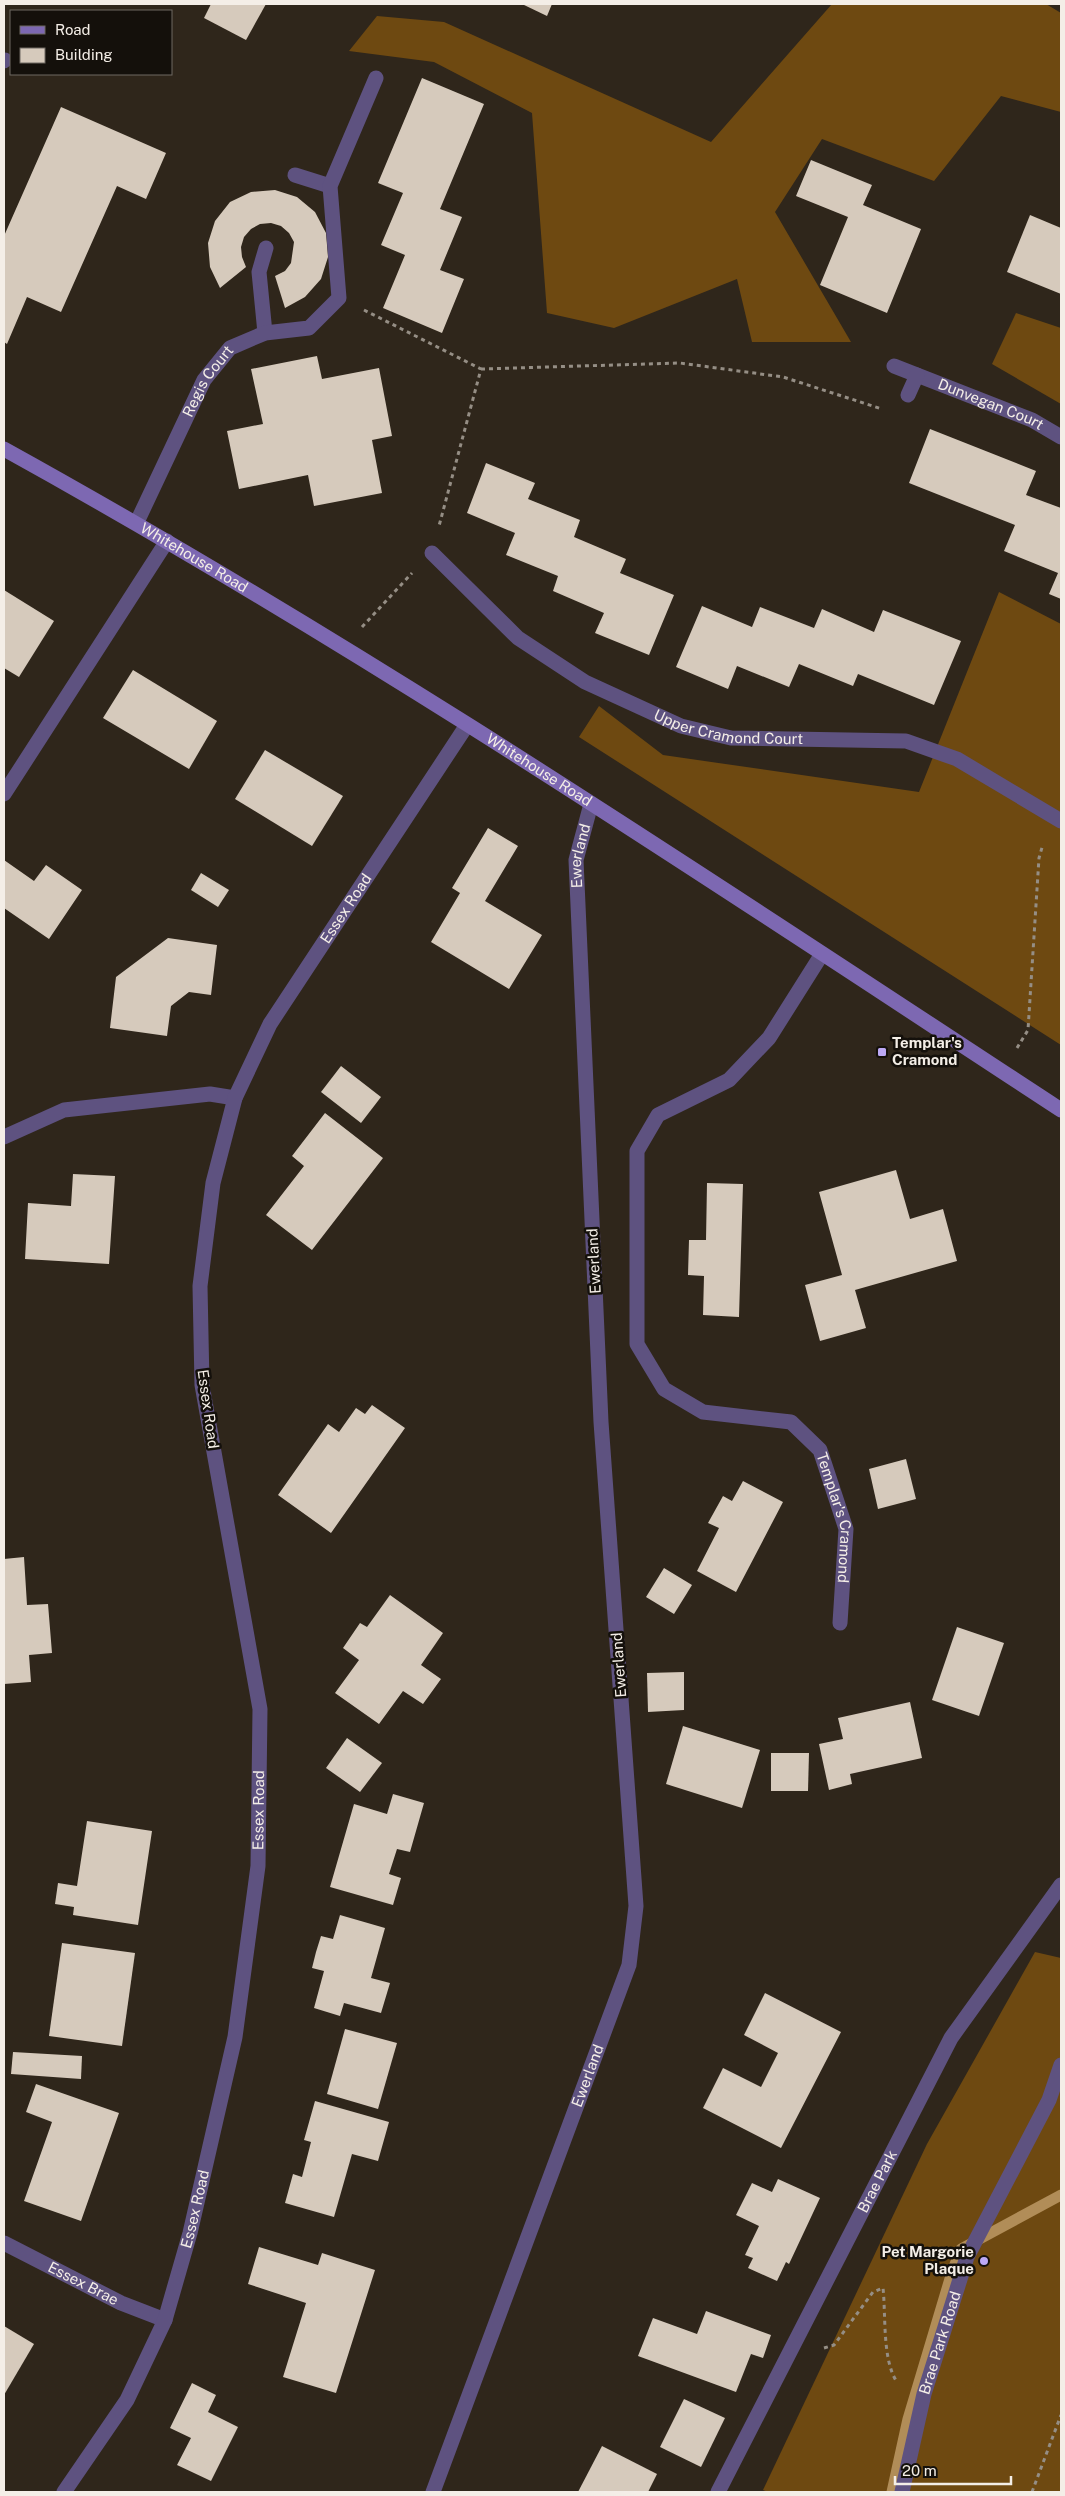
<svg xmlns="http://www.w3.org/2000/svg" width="1065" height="2496" viewBox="0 0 1065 2496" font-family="'Public Sans',sans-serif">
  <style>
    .forest { fill: #6e4911 }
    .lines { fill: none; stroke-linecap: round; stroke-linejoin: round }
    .stream { stroke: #b18d58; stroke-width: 11 }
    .building { fill: #d6cabc }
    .path { stroke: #958e85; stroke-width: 3; stroke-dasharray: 4 4; stroke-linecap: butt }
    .lane { stroke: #5e5280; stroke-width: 15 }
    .street { stroke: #5e5280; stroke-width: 15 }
    .secondary { stroke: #7d68b2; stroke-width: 15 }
    .poi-dot { fill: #bda9f5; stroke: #14100b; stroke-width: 2 }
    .labels { text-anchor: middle; stroke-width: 5; stroke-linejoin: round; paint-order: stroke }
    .street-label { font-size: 15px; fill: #f4eee7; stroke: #14100b }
    .poi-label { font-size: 15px; font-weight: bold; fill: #f4eee7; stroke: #14100b; text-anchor: start }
  </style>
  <rect width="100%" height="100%" fill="#2f261b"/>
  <g class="forest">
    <path d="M832,4H1046L1061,13V112L1001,96L934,181L822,139L775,212L851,342H752L737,279L614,328L547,313L532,113L434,62L349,51L377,16L444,22L711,142Z"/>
    <path d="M1016,313L1061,328V404L992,364Z"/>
    <path d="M999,592L1061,624V1045L579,737L599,706L663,755L919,792Z"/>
    <path d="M1035,1952L1061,1958V2492H768L763,2490L927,2144Z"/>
  </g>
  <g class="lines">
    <path class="stream" d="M892,2492L908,2419L952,2272L961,2249L1061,2195"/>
  </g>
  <g class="building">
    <path d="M211,4H266L246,40L204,18Z"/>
    <path d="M522,4H552L547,16Z"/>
    <path d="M422,78L484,104L440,209L462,217L440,270L464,279L442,333L383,308L405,255L381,245L403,193L378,183Z"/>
    <path d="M61,107L166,153L146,199L117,186L61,312L27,297L7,344L4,342V236Z"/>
    <path d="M811,160L872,185L863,205L921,229L887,313L820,285L848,217L796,196Z"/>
    <path d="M275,190L297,197L315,212L326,233L328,257L321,279L305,297L285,308L275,276L285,271L291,263L294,242L289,233L281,226L271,223L260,224L251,229L244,237L241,247L242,257L246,267L220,288L210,267L208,243L215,221L230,202L251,192Z"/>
    <path d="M1030,215L1061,228V294L1007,272Z"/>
    <path d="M317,356L322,379L379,368L392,436L372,440L382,493L314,506L308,475L239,489L227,431L263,424L251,369Z"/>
    <path d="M930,429L1036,471L1026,495L1061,508V599L1049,594L1058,573L1004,551L1015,525L909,483Z"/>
    <path d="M486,463L535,483L528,499L580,520L574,537L626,559L620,573L674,595L649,655L595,633L604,613L553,591L558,576L506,555L515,533L467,513Z"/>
    <path d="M4,590L54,621L19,677L4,668Z"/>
    <path d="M702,606L752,627L760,607L814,628L822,609L874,632L883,610L961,641L934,705L858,674L853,686L799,664L789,687L737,666L728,689L676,667Z"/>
    <path d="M133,670L217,721L189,769L103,718Z"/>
    <path d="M265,750L343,796L312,846L235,799Z"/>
    <path d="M488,828L518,846L485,901L542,935L509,989L431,942L460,893L452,888Z"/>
    <path d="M4,860L34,881L46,865L82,890L49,939L4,908Z"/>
    <path d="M201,873L229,890L218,907L191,890Z"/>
    <path d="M168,938L217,945L211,995L189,992L171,1006L167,1036L110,1028L116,977Z"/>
    <path d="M341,1066L381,1097L361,1123L321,1092Z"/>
    <path d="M325,1113L383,1158L312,1250L266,1215L304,1166L292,1156Z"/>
    <path d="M896,1170L910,1219L943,1209L957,1261L855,1290L866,1328L820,1341L805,1285L842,1275L819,1192Z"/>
    <path d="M73,1174L115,1176L109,1264L25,1259L28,1203L71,1206Z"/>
    <path d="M707,1183L743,1184L739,1317L703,1315L704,1276L688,1275L689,1240H706Z"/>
    <path d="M372,1405L405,1428L331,1533L278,1495L328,1424L339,1432L356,1408L365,1414Z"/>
    <path d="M906,1459L916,1499L878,1509L869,1469Z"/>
    <path d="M743,1481L783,1502L736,1592L697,1571L719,1528L708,1523L723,1496L732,1501Z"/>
    <path d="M24,1557L27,1605L48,1604L52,1653L29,1655L31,1682L4,1684V1559Z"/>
    <path d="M664,1568L692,1585L674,1614L646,1597Z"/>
    <path d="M390,1595L443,1633L421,1665L441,1679L423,1704L403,1691L379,1724L335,1693L359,1660L343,1648L360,1623L367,1627Z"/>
    <path d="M957,1627L1004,1643L979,1716L932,1700Z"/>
    <path d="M684,1672V1710L648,1712L647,1673Z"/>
    <path d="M910,1702L922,1758L850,1774L852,1784L829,1790L819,1744L843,1739L838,1718Z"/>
    <path d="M683,1726L760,1750L742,1808L666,1784Z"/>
    <path d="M347,1738L382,1763L360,1792L326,1768Z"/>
    <path d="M771,1753H809L808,1791H771Z"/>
    <path d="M393,1794L424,1803L410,1852L397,1849L389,1874L401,1878L393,1905L330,1887L354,1804L387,1814Z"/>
    <path d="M87,1821L152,1831L138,1925L73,1915L74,1907L55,1904L58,1883L77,1886Z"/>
    <path d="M340,1915L385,1928L371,1978L390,1983L381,2013L344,2003L340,2016L314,2008L324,1971L312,1968L316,1952L321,1936L333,1939Z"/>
    <path d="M62,1943L135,1953L122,2046L49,2036Z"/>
    <path d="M765,1993L841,2032L781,2148L703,2108L723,2068L761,2087L778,2053L744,2035Z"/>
    <path d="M345,2029L397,2043L378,2109L327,2094Z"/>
    <path d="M13,2052L82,2056L81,2079L11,2074Z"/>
    <path d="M36,2084L119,2113L81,2221L24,2201L52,2122L26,2112Z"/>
    <path d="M315,2101L389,2122L378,2161L352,2154L334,2217L285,2203L293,2174L302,2177L311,2142L304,2140Z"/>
    <path d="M778,2179L820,2198L789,2264L786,2262L777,2281L748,2268L753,2258L745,2255L759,2226L736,2215L752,2183L772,2192Z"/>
    <path d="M259,2247L318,2265L322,2253L375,2270L336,2393L283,2377L306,2303L248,2284Z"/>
    <path d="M706,2311L771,2335L763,2358L751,2354L736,2392L638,2356L653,2318L697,2334Z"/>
    <path d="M4,2326L34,2344L4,2395Z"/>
    <path d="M192,2383L216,2395L208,2412L238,2427L211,2481L177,2465L191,2438L170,2428Z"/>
    <path d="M684,2399L725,2418L701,2467L660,2447Z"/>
    <path d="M602,2446L657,2474L648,2492H578Z"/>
  </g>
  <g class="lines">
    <g class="path">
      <path d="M364,310L481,369L439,526"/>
      <path d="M481,369L680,363L783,377L882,409"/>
      <path d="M362,627L412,573"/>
      <path d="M1017,1048L1028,1030L1039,858L1043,844"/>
      <path d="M824,2348L834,2345L873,2292L883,2288C886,2315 882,2360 897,2382"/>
      <path d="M1032,2492L1061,2415"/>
    </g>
    <g class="lane">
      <path d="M265,333L259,272L266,248"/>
      <path d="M4,794L167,541"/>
      <path id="s1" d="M433,2492L629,1965L636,1906L601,1422L576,860L591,804"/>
    </g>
    <g class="street">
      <path d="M4,61L5,60"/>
      <path d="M295,175L330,186"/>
      <path id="s2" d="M894,366L1032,420L1061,437"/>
      <path d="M908,395L917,375"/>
      <path id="s3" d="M137,522L204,380L230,348L265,333L309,328L339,298L330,186L376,78"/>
      <path id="s4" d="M432,553L518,638L585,682L681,726L731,738L906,741L957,759L1061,821"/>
      <path id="s5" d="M822,954L769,1038L729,1080L658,1115L637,1151V1344L664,1389L703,1412L791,1422L820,1450L846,1529L840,1623"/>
      <path d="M4,1137L64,1110L210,1094L235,1098"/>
      <path id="s6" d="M4,2243L121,2303L165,2320"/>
      <path id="s7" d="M64,2492L127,2400L165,2320L190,2233L235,2037L258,1866L260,1709L202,1385L200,1286L213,1183L235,1098L270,1024L467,725"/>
      <path id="s8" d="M718,2492L951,2038L1061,1885"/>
      <path id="s9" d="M902,2492L924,2394L967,2257L1049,2100L1061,2065"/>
    </g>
    <path class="secondary" id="s10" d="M4,449C368,650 714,883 1061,1110"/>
  </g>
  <g class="poi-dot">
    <rect x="877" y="1047" width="10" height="10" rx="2.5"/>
    <circle cx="984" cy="2261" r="5"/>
  </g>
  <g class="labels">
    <g class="street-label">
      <text dy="5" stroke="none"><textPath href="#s3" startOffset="158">Regis Court</textPath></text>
      <text dy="5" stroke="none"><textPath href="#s2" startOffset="104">Dunvegan Court</textPath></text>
      <text dy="5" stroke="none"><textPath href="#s10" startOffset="219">Whitehouse Road</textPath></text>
      <text dy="5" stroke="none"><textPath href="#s4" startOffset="354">Upper Cramond Court</textPath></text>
      <text dy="5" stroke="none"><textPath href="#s10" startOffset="624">Whitehouse Road</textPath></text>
      <text dy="5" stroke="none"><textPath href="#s1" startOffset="1674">Ewerland</textPath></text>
      <text dy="5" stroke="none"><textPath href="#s7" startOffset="1661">Essex Road</textPath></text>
      <text transform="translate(594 1261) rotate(-93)" y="5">Ewerland</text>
      <text transform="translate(208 1409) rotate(82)" y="5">Essex Road</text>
      <text dy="5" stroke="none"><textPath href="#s5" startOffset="768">Templar's Cramond</textPath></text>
      <text transform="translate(619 1665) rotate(-94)" y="5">Ewerland</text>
      <text dy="5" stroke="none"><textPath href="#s7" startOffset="720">Essex Road</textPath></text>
      <text dy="5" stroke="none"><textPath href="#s1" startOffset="444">Ewerland</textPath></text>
      <text dy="5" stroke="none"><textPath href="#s8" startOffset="349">Brae Park</textPath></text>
      <text dy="5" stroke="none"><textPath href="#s7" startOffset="315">Essex Road</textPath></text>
      <text dy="5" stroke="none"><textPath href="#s6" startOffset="89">Essex Brae</textPath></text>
      <text dy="5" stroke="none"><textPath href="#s9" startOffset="154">Brae Park Road</textPath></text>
    </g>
    <g class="poi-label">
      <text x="892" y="1048">Templar's<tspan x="892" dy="17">Cramond</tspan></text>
      <text x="974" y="2257" text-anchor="end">Pet Margorie<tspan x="974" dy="17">Plaque</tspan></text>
    </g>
  </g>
  <rect width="1065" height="2496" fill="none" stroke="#f4eee7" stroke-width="10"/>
  <rect x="10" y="10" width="162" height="65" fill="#14100b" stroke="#6e6963"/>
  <rect x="20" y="26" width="25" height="8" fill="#7d68b2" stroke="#6e6963"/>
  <text x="55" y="35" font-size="15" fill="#f4eee7">Road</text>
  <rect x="20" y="48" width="25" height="15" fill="#d6cabc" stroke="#6e6963"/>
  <text x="55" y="60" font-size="15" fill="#f4eee7">Building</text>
  <path d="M895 2476v8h116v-8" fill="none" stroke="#f4eee7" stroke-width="2.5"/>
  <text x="902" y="2476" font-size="15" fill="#f4eee7" stroke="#14100b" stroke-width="4" paint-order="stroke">20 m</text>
</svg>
